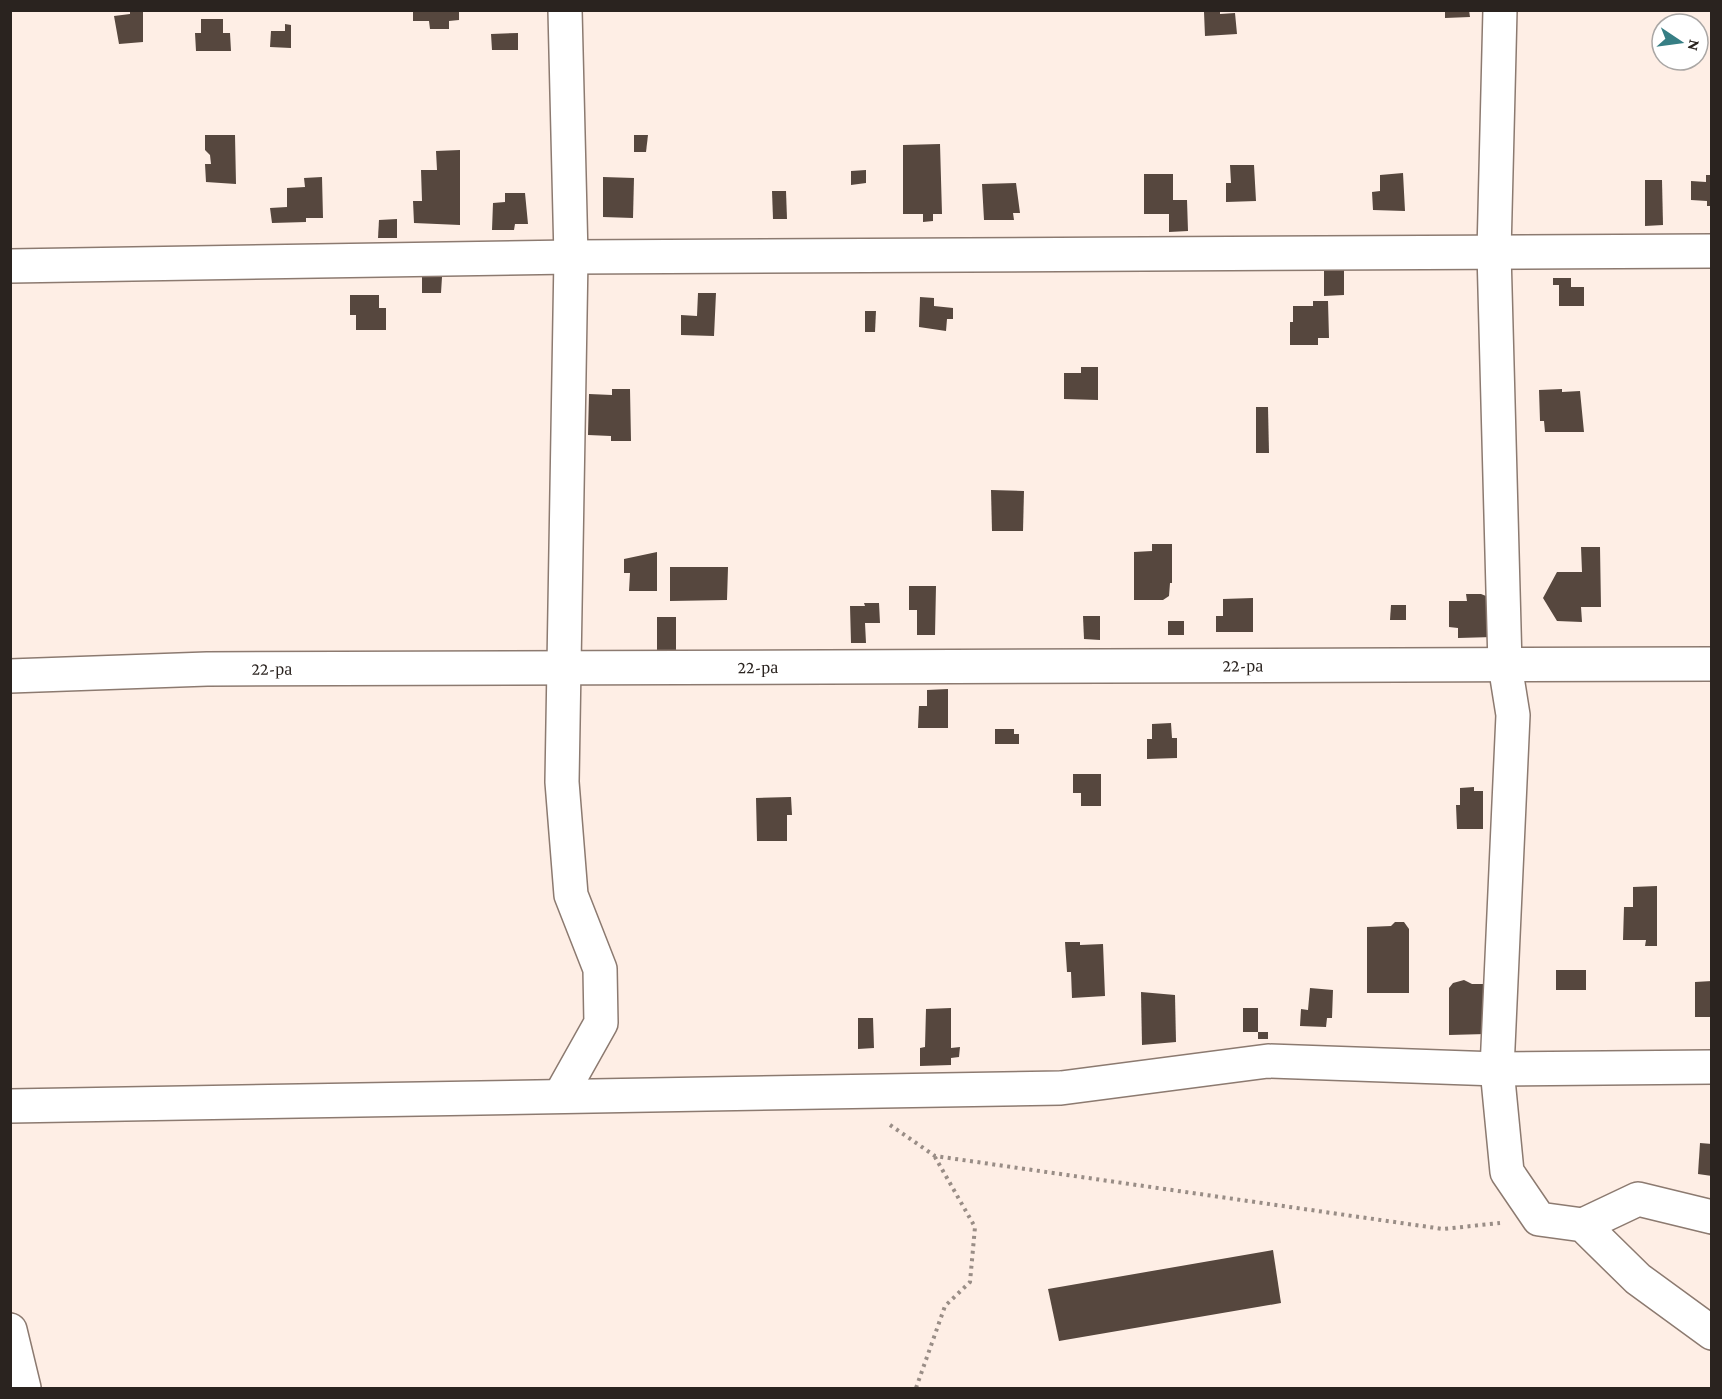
<svg xmlns="http://www.w3.org/2000/svg" width="1722" height="1399" viewBox="0 0 1722 1399" font-family="'Crimson Pro',serif">
  <style>
    .building { fill: #56473e }
    .lines { fill: none; stroke-linecap: round; stroke-linejoin: round }
    .minor-casing { stroke: #8c7a70; stroke-width: 36 }
    .path { stroke: #998d86; stroke-width: 4; stroke-dasharray: 3 4.5; stroke-linecap: butt }
    .minor { stroke: #fff; stroke-width: 33 }
    .labels { text-anchor: middle; stroke-width: 6; stroke-linejoin: round; paint-order: stroke }
    .street-label { font-size: 18px; fill: #2a231f; stroke: #fff }
  </style>
  <rect width="100%" height="100%" fill="#feeee5"/>
  <g class="building">
    <path d="M130,10H143V42L119,44L114,16L130,14Z"/>
    <path d="M413,10H459V20L449,21V29H430L429,21H413Z"/>
    <path d="M1445,10H1469L1470,17L1445,18Z"/>
    <path d="M1220,11V14L1235,13L1237,34L1205,36L1204,12Z"/>
    <path d="M201,19H223V33H230L231,51H196L195,33H201Z"/>
    <path d="M285,24L291,25V48L270,47L271,31H285Z"/>
    <path d="M518,33V50H492L491,34Z"/>
    <path d="M205,135H235L236,184L206,182L205,164H211L210,155L205,150Z"/>
    <path d="M634,135H648L646,152H634Z"/>
    <path d="M940,144L942,214H933V221L923,222V214H903V145Z"/>
    <path d="M460,150V225L414,223L413,201H422L421,170H437L436,151Z"/>
    <path d="M1230,165H1254L1256,201L1226,202V183H1231Z"/>
    <path d="M866,170V183L851,185V171Z"/>
    <path d="M1403,173L1405,211L1373,210L1372,192L1380,191V175Z"/>
    <path d="M1144,174H1173V200H1187L1188,231L1169,232V214H1144Z"/>
    <path d="M1706,175H1712V206H1707V201L1691,200V181L1706,182Z"/>
    <path d="M322,177L323,218H306V222L272,223L270,208L287,207V188L305,187L304,178Z"/>
    <path d="M603,177L634,178L633,218L603,217Z"/>
    <path d="M1645,180H1662L1663,225L1645,226Z"/>
    <path d="M1016,183L1020,213H1013L1014,220H984L982,184Z"/>
    <path d="M772,191H786L787,219H773Z"/>
    <path d="M505,193H525L528,224H515L514,230H492L493,203L505,202Z"/>
    <path d="M397,219V238H378L379,220Z"/>
    <path d="M1344,260V295L1324,296V261Z"/>
    <path d="M422,277H442L441,293H422Z"/>
    <path d="M1553,278H1571V287H1584V306H1559V285H1553Z"/>
    <path d="M698,293H716L714,336L681,335V315L697,316Z"/>
    <path d="M350,295H379V308H386V330H356V315H350Z"/>
    <path d="M920,297L934,298V306L953,308V319H947L946,331L919,327Z"/>
    <path d="M1313,301H1328L1329,338H1318V345H1290V322H1293V306H1313Z"/>
    <path d="M865,311H876L875,332H865Z"/>
    <path d="M1081,367H1098V400L1064,399V373H1081Z"/>
    <path d="M612,389H630L631,441H611V436L588,435L589,394L612,395Z"/>
    <path d="M1562,389V392L1580,391L1584,432H1545L1544,421H1540L1539,390Z"/>
    <path d="M1256,407H1268L1269,453H1256Z"/>
    <path d="M991,490L1024,491L1023,531H992Z"/>
    <path d="M1152,544H1172V583H1170L1169,596L1163,600H1134V552L1152,551Z"/>
    <path d="M1581,547H1600L1601,607H1581L1582,622L1557,621L1543,598L1557,572H1582Z"/>
    <path d="M657,552V591H629L630,573H624V559Z"/>
    <path d="M670,567H728L727,600L670,601Z"/>
    <path d="M909,586H936L935,635H917V610H909Z"/>
    <path d="M1466,594H1481L1496,600L1493,637L1458,638V628L1449,627V601H1467Z"/>
    <path d="M1253,598V632H1216V616H1223V599Z"/>
    <path d="M864,603H879L880,623H865L866,643H851L850,606H865Z"/>
    <path d="M1391,605H1406V620H1390Z"/>
    <path d="M1083,616H1100V640L1084,639Z"/>
    <rect x="657" y="617" width="19" height="35"/>
    <rect x="1168" y="621" width="16" height="14"/>
    <path d="M948,689V728H918L919,706H927V690Z"/>
    <path d="M1171,723L1172,738H1177V758L1147,759V739H1152V724Z"/>
    <path d="M995,729H1014V734H1019V744H995Z"/>
    <path d="M1073,774H1101V806H1081V793H1073Z"/>
    <path d="M1474,787V791H1483V829H1457L1456,805H1460V788Z"/>
    <path d="M791,797L792,815H787V841H757L756,798Z"/>
    <path d="M1657,886V946H1645L1646,940H1623L1624,907H1633V887Z"/>
    <path d="M1395,922H1404L1409,929V993H1367V927L1391,926Z"/>
    <path d="M1065,942H1080V945L1103,944L1105,996L1072,998L1071,972H1067Z"/>
    <rect x="1556" y="970" width="30" height="20"/>
    <path d="M1464,980L1472,984H1487L1486,1034L1449,1035V988L1453,983Z"/>
    <path d="M1712,981V1017H1695V982Z"/>
    <path d="M1310,988L1333,990L1332,1018H1327L1326,1027L1300,1026L1301,1009L1308,1010Z"/>
    <path d="M1141,992L1175,995L1176,1042L1142,1045Z"/>
    <path d="M951,1008V1048L960,1047L959,1057L951,1058V1065L920,1066V1048L925,1047L926,1009Z"/>
    <rect x="1243" y="1008" width="15" height="24"/>
    <path d="M858,1018H873L874,1048L858,1049Z"/>
    <rect x="1258" y="1032" width="10" height="7"/>
    <path d="M1700,1143L1712,1144V1176L1698,1174Z"/>
    <path d="M1273,1250L1281,1303L1059,1341L1048,1289Z"/>
  </g>
  <g class="lines">
    <g class="minor-casing">
      <g id="minor">
        <path d="M1500,10L1494,252L1505,665L1513,715L1497,1069L1507,1172L1539,1219L1583,1225L1638,1279L1712,1333"/>
        <path d="M10,266L571,257L1712,251"/>
        <path id="s1" d="M10,676L207,669L1712,664"/>
        <path d="M560,1096L601,1023L600,969L571,895L562,782L571,257L565,10"/>
        <path d="M10,1106L1061,1088L1268,1061L1497,1069L1712,1067"/>
        <path d="M1583,1225L1638,1199L1712,1217"/>
        <path d="M10,1330L24,1388"/>
      </g>
    </g>
    <g class="path">
      <path d="M890,1125L935,1156L1443,1229L1500,1223"/>
      <path d="M916,1388L945,1306L970,1282L975,1227L935,1157"/>
    </g>
    <use href="#minor" class="minor"/>
  </g>
  <g class="labels">
    <g class="street-label">
      <text dy="6" stroke="none"><textPath href="#s1" startOffset="1233">22-ра</textPath></text>
      <text dy="6" stroke="none"><textPath href="#s1" startOffset="262">22-ра</textPath></text>
      <text dy="6" stroke="none"><textPath href="#s1" startOffset="748">22-ра</textPath></text>
    </g>
  </g>
  <rect width="1722" height="1399" fill="none" stroke="#2a231f" stroke-width="24"/>
  <g transform="translate(1680 42) rotate(103)"><circle r="28" fill="#ffffff" stroke="#aaa7a5" stroke-width="1.5"/>
  <path d="M0-4.5L10 22L0 15L-10 22Z" fill="#367e84"/>
  <text y="-9" font-size="16" font-weight="bold" text-anchor="middle" fill="#2a231f">N</text>
  </g>
</svg>
